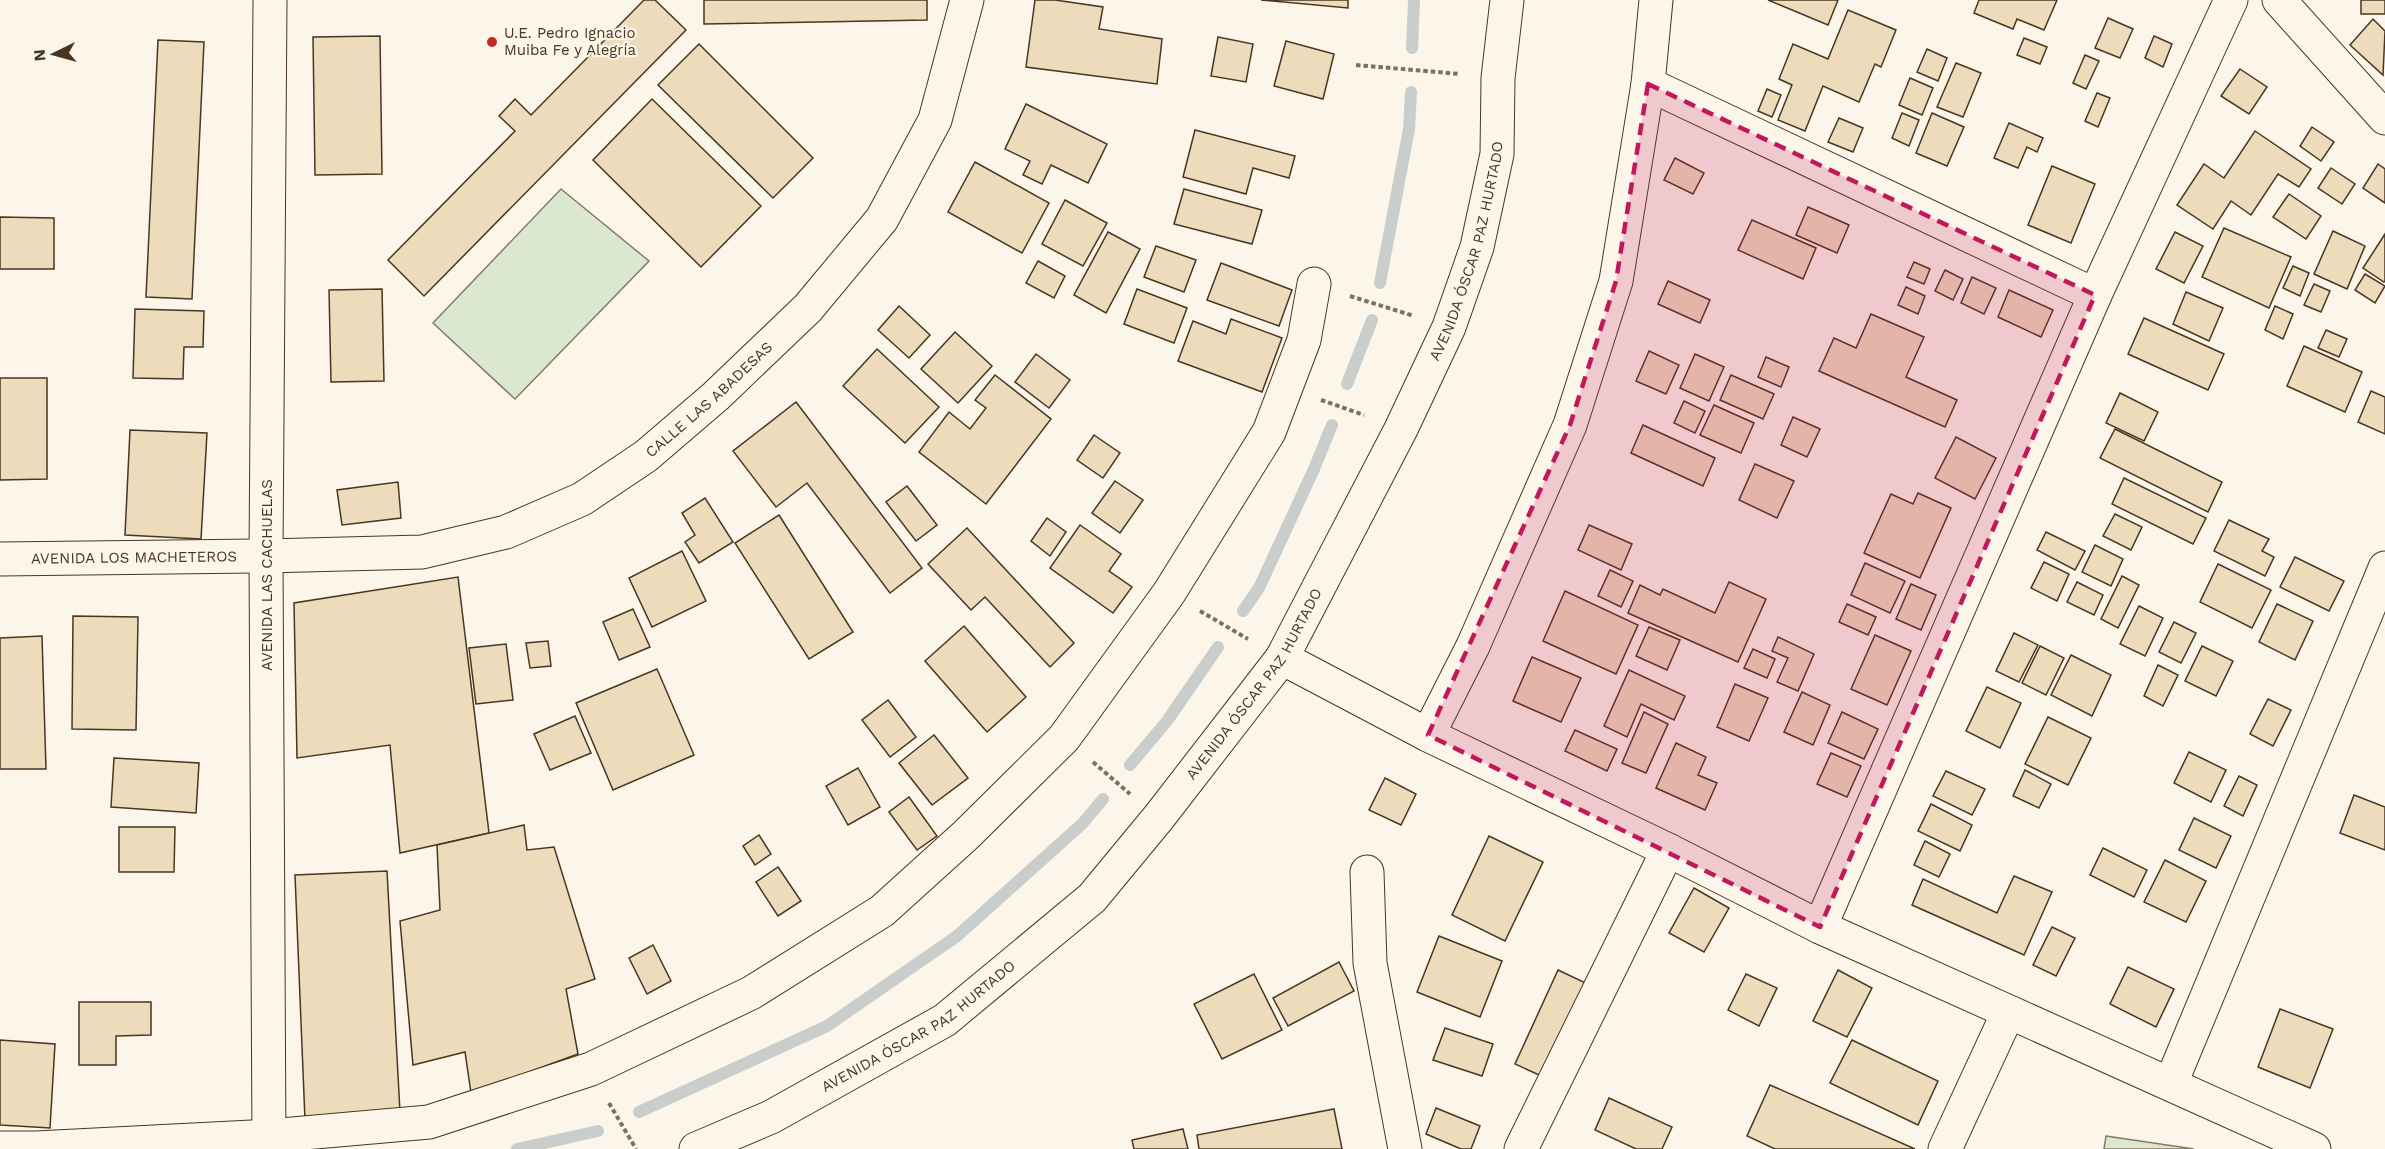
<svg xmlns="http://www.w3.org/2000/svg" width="2385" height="1149" viewBox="0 0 2385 1149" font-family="'Work Sans',sans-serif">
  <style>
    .green { fill: #dce7d0; stroke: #887966; stroke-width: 1.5 }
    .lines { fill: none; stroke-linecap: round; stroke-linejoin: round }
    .stream { stroke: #c9cecd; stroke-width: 12 }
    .building { fill: #ecdcbc; stroke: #4a3520; stroke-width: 1.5 }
    .minor-casing { stroke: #4a3520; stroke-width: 35 }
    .major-casing { stroke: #4a3520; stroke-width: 35 }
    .path { stroke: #7f6f5c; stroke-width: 4; stroke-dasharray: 4.5 3; stroke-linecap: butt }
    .minor { stroke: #fbf6e9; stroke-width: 33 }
    .major { stroke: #fbf6e9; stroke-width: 33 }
    .marked { fill: #c2185b; fill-opacity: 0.2; stroke: #c2185b; stroke-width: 4.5; stroke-dasharray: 12 8; stroke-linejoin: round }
    .poi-dot { fill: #c62828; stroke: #fbf6e9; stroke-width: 2 }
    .labels { text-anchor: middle; stroke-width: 4.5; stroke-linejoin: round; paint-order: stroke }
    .poi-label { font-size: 15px; fill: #4a3520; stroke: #fbf6e9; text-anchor: start }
    .street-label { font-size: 15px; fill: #4a3520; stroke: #fbf6e9 }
  </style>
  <rect width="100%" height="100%" fill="#fbf6e9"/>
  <g class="green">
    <path d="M561,189L649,261L515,399L433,323Z"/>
    <path d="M2106,1136L2194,1149H2104Z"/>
  </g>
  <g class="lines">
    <g class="stream">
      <path d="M1412,48L1414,0"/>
      <path d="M1380,283L1409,129L1411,92"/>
      <path d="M1347,384L1372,320"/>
      <path d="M1243,611L1259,588L1314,469L1332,425"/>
      <path d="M1130,765L1167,721L1218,647"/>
      <path d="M639,1112L827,1026L957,936L1082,824L1103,799"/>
      <path d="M517,1149L598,1131"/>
    </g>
  </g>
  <g class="building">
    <path d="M644,0H655L686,30L424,296L388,260L515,131L499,116L515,99L531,115Z"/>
    <path d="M704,0H927V20L704,24Z"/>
    <path d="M1035,0H1055L1103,7L1099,29L1162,39L1157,84L1026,67Z"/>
    <path d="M1261,0H1348V8Z"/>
    <path d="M1768,0H1838L1828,25Z"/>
    <path d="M1979,0H2057L2044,30L2017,19L2013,29L1974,13Z"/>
    <rect x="2361" y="0" width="24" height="14"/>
    <path d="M1848,10L1896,30L1881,67L1875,64L1859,102L1823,86L1805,131L1778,120L1792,85L1779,79L1793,44L1828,59Z"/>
    <path d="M2108,18L2133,29L2120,58L2095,48Z"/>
    <path d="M2373,19L2385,31L2383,75L2350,45Z"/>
    <path d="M380,36L382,174L315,175L313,37Z"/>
    <path d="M2154,36L2172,44L2163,67L2145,58Z"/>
    <path d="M1218,37L1253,44L1246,82L1211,76Z"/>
    <path d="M2024,38L2047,47L2040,64L2017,55Z"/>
    <path d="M158,40L204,42L192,299L146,297Z"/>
    <path d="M1286,41L1334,54L1323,99L1274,86Z"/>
    <path d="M699,44L813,158L773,198L658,85Z"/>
    <path d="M1927,49L1947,58L1938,81L1917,72Z"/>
    <path d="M2085,55L2099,61L2086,89L2073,83Z"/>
    <path d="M1956,63L1981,73L1963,117L1937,107Z"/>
    <path d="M2240,69L2267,87L2249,114L2221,96Z"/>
    <path d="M1910,78L1933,88L1922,115L1899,105Z"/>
    <path d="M1767,89L1781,95L1772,117L1758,111Z"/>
    <path d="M2097,93L2110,98L2098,127L2085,121Z"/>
    <path d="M652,99L761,206L701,267L593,160Z"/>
    <path d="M1026,104L1107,144L1088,183L1051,165L1042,184L1023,175L1030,161L1005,149Z"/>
    <path d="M1902,113L1919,120L1909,146L1892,138Z"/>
    <path d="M1932,113L1964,127L1947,166L1916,153Z"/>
    <path d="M1839,118L1863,128L1853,152L1828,142Z"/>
    <path d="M2009,123L2043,138L2037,152L2027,147L2018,168L1994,158Z"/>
    <path d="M2312,127L2334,142L2321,161L2300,146Z"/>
    <path d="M1195,130L1295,156L1289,178L1253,168L1246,194L1183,177Z"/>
    <path d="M2255,131L2311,169L2299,187L2278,174L2251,215L2231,201L2213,229L2177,205L2204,164L2224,178Z"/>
    <path d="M1675,158L1704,173L1693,194L1664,180Z"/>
    <path d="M975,162L1049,203L1022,253L948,212Z"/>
    <path d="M2378,164L2385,169V203L2363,188Z"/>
    <path d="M2052,166L2095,184L2071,243L2028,225Z"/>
    <path d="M2331,168L2355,184L2342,204L2318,188Z"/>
    <path d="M1184,189L1262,210L1252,244L1174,224Z"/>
    <path d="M2289,194L2321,216L2306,239L2273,217Z"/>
    <path d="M1065,200L1107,223L1083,266L1042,244Z"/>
    <path d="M1808,207L1849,225L1837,253L1796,235Z"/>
    <path d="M0,217L54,218V269H0Z"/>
    <path d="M1752,220L1816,248L1803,279L1738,250Z"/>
    <path d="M2224,228L2291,257L2269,308L2202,277Z"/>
    <path d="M2333,231L2365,246L2347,289L2314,274Z"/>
    <path d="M1108,232L1140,249L1106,313L1074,295Z"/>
    <path d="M2175,232L2203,246L2184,283L2156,269Z"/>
    <path d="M2385,234V281L2384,282L2363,268Z"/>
    <path d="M1156,246L1196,260L1184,292L1144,277Z"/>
    <path d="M1038,261L1065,276L1054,298L1026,283Z"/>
    <path d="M1914,262L1930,269L1924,284L1907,277Z"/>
    <path d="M1221,263L1292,290L1279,326L1207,300Z"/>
    <path d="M2293,266L2309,273L2300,296L2283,288Z"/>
    <path d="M1945,270L1963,279L1953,300L1935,291Z"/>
    <path d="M2365,274L2385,286L2375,303L2355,290Z"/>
    <path d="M1972,277L1996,288L1984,314L1961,303Z"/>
    <path d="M1668,281L1710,300L1700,323L1658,304Z"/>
    <path d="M2314,284L2330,291L2321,312L2304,305Z"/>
    <path d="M1906,287L1925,296L1918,314L1898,305Z"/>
    <path d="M382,289L384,381L331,382L329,290Z"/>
    <path d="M1137,289L1187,308L1174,343L1124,324Z"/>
    <path d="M2009,290L2053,310L2041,337L1998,317Z"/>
    <path d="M2186,292L2223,308L2209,341L2173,324Z"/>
    <path d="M899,306L930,335L909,358L878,330Z"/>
    <path d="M2275,306L2293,314L2283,339L2265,330Z"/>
    <path d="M135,309L204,311L203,347H184L183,379L133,378Z"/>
    <path d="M1871,314L1924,337L1906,377L1957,400L1945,427L1819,371L1834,338L1856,348Z"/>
    <path d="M2144,318L2224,354L2208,390L2128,354Z"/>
    <path d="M1231,319L1282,338L1262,392L1178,361L1193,321L1226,334Z"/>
    <path d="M2326,330L2347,339L2339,357L2318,348Z"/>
    <path d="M955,332L992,366L958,403L921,369Z"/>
    <path d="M2304,346L2362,372L2345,412L2287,386Z"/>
    <path d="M877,349L939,407L905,443L843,386Z"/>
    <path d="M1649,351L1679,365L1666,394L1636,381Z"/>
    <path d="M1036,354L1070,380L1049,408L1015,382Z"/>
    <path d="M1695,354L1724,367L1709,401L1680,388Z"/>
    <path d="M1766,357L1789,367L1781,387L1758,377Z"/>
    <path d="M995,375L1051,419L986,504L919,452L949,412L970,429L986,408L975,400Z"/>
    <path d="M1731,375L1774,394L1763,419L1720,400Z"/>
    <path d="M0,378H47V479L0,480Z"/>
    <path d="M2371,391L2385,397V434L2358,422Z"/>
    <path d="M2120,393L2158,412L2144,441L2106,423Z"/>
    <path d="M1684,401L1705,411L1695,433L1674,423Z"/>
    <path d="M796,402L922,568L890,593L807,483L776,507L733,451Z"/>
    <path d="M1714,405L1754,423L1741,453L1700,435Z"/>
    <path d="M1793,417L1820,429L1807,457L1781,445Z"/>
    <path d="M1643,425L1715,458L1703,486L1631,453Z"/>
    <path d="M2115,429L2222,482L2208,512L2100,458Z"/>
    <path d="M130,430L207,433L201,539L125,535Z"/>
    <path d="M1094,435L1120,453L1103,478L1077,460Z"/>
    <path d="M1956,437L1996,458L1975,499L1935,478Z"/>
    <path d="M1755,464L1794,481L1777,518L1739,500Z"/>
    <path d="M2124,478L2206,518L2193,544L2112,504Z"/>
    <path d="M1115,481L1143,500L1120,533L1092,513Z"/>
    <path d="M398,482L401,518L342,525L337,490Z"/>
    <path d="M907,486L937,525L916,541L886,502Z"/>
    <path d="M1918,493L1951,508L1920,578L1864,553L1891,494L1913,504Z"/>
    <path d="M705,498L733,542L699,563L685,542L695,535L682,513Z"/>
    <path d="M2115,514L2142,527L2131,550L2103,536Z"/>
    <path d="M779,515L853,632L809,659L735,543Z"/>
    <path d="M1047,518L1066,532L1050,556L1031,541Z"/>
    <path d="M2229,520L2269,539L2262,551L2274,557L2265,576L2214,551Z"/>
    <path d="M1080,525L1121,554L1109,571L1132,587L1113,613L1050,568Z"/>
    <path d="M1589,525L1632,544L1621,570L1578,550Z"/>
    <path d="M967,528L1074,643L1050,667L985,597L971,610L928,564Z"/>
    <path d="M2046,532L2085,551L2075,570L2037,550Z"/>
    <path d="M2095,545L2123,559L2111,586L2082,572Z"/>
    <path d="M682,551L706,601L652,627L629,578Z"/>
    <path d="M2295,557L2344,581L2329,611L2280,587Z"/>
    <path d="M2044,562L2069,574L2057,601L2031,588Z"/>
    <path d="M1865,563L1905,581L1890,613L1851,595Z"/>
    <path d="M2218,564L2271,590L2252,628L2200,602Z"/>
    <path d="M1610,570L1633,581L1621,607L1598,596Z"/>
    <path d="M2122,576L2139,585L2118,628L2101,619Z"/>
    <path d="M458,577L489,833L400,853L390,745L297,758L294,603Z"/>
    <path d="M1729,582L1766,599L1738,662L1628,613L1640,585L1660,595L1663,589L1715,613Z"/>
    <path d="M2077,582L2103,595L2094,615L2067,602Z"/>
    <path d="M1911,584L1936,595L1921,630L1896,619Z"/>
    <path d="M1565,591L1638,625L1616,674L1543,641Z"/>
    <path d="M1847,604L1876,617L1868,635L1839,622Z"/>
    <path d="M2277,604L2313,621L2295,660L2259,642Z"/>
    <path d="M2139,606L2163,618L2145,656L2120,644Z"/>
    <path d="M633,609L650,647L619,660L603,622Z"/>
    <path d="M73,616L138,617L136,730L72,729Z"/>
    <path d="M2174,622L2196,633L2181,663L2159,652Z"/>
    <path d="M964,626L1026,697L987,732L925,661Z"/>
    <path d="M1649,627L1680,640L1667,670L1636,656Z"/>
    <path d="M2014,633L2038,645L2019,682L1996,671Z"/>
    <path d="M1875,635L1911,651L1887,705L1851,689Z"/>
    <path d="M42,636L46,769H0V638Z"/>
    <path d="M1778,637L1814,654L1798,691L1777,682L1788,658L1772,651Z"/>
    <path d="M548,641L551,666L530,668L526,643Z"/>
    <path d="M506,644L513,700L476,704L469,648Z"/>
    <path d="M2040,646L2064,658L2046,695L2022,683Z"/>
    <path d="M2202,646L2233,661L2216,696L2185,681Z"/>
    <path d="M1753,649L1775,659L1767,678L1744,668Z"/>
    <path d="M2071,655L2111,675L2092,716L2051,695Z"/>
    <path d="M1532,657L1581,678L1561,722L1513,701Z"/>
    <path d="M2158,665L2178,675L2163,706L2144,696Z"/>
    <path d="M657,669L694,755L613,790L576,703Z"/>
    <path d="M1629,670L1685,696L1674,720L1641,704L1627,737L1604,726Z"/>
    <path d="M1735,684L1768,698L1749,741L1717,727Z"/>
    <path d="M1987,687L2021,703L2000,748L1966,731Z"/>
    <path d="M1802,692L1830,705L1813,745L1784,732Z"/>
    <path d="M2268,699L2291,710L2273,746L2250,734Z"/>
    <path d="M888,700L916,737L890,757L862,720Z"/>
    <path d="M1644,712L1668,724L1646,773L1622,763Z"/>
    <path d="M1842,712L1878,729L1864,759L1828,743Z"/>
    <path d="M575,716L591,753L550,770L534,734Z"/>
    <path d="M2048,717L2091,738L2068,785L2025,764Z"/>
    <path d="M1575,730L1617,749L1607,771L1565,751Z"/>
    <path d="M934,735L968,778L932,805L899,763Z"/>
    <path d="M1676,743L1706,757L1698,775L1717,783L1705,810L1656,788Z"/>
    <path d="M2189,752L2226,770L2211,802L2174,783Z"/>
    <path d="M1831,753L1861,766L1847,797L1817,784Z"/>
    <path d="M114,758L199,763L196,813L111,807Z"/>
    <path d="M858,768L880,807L848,825L826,786Z"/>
    <path d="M2025,770L2051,784L2039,808L2013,796Z"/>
    <path d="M1946,771L1985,789L1972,815L1933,796Z"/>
    <path d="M2239,776L2257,785L2243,816L2224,806Z"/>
    <path d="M1385,778L1416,794L1401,825L1369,810Z"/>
    <path d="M2354,795L2385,807V850L2340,833Z"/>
    <path d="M909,797L937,836L917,850L889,812Z"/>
    <path d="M1931,804L1972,825L1960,851L1918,831Z"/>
    <path d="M2194,818L2231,836L2216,868L2179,850Z"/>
    <path d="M524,825L527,850L554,847L595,979L566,989L578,1054L471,1093L465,1052L413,1065L400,921L440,910L437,845Z"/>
    <path d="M119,827H175L174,872H119Z"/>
    <path d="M759,835L771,854L755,865L743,846Z"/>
    <path d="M1489,836L1543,862L1505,941L1452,915Z"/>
    <path d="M1925,841L1950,854L1939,877L1914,865Z"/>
    <path d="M2103,848L2147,870L2134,897L2090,875Z"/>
    <path d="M2165,860L2206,881L2186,922L2144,902Z"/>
    <path d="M778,867L801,901L778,916L756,882Z"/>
    <path d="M387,871L400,1112L305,1120L295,875Z"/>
    <path d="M2014,876L2052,892L2024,955L1912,905L1923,879L1997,913Z"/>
    <path d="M1694,888L1729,908L1704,952L1669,933Z"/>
    <path d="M2052,927L2075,938L2056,976L2033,965Z"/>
    <path d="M1439,936L1502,961L1480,1017L1417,992Z"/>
    <path d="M653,945L671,981L647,994L629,958Z"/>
    <path d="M1339,962L1354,991L1288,1026L1273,998Z"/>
    <path d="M2128,967L2174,989L2156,1027L2110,1004Z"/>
    <path d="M1558,970L1592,986L1550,1080L1515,1064Z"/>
    <path d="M1838,970L1872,988L1847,1037L1813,1021Z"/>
    <path d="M1254,974L1282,1030L1222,1059L1194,1004Z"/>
    <path d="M1746,974L1777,988L1759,1026L1728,1010Z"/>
    <path d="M79,1002H151V1035L116,1036V1065H79Z"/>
    <path d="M2280,1009L2333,1029L2310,1088L2258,1067Z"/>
    <path d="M1445,1028L1493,1044L1482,1076L1433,1060Z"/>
    <path d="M0,1040L55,1044L50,1128L0,1125Z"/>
    <path d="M1852,1040L1938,1081L1918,1125L1830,1083Z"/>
    <path d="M1770,1085L1915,1149H1775L1747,1136Z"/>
    <path d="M1609,1098L1672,1127L1662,1149H1636L1595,1130Z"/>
    <path d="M1436,1108L1480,1126L1471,1149H1461L1426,1134Z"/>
    <path d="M1334,1109L1342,1149H1199L1197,1135Z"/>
    <path d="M1183,1129L1188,1149H1134L1132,1140Z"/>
  </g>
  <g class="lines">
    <g class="minor-casing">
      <g id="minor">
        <path d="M2279,0L2385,118"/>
        <path d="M1648,84L2095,295"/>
        <path id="s1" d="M0,559L266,556L422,552L506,532L582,499L646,456L716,396L808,308L882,219L935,120L967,0"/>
        <path d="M1282,658L1428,735L1668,850L1820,927L2314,1149"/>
        <path d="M1428,735L1473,646L1570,425L1616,281L1648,84L1656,0"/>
        <path d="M1367,872L1370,963L1405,1149"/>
        <path d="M1820,927L2095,295L2231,0"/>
        <path d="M2171,1083L2385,568"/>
        <path d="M0,1148H36L270,1136L429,1122L591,1069L751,993L882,911L966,835L1064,738L1169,593L1269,432L1304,340L1314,284"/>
        <path d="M269,1149L266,556L270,0"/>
        <path d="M1521,1149L1668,850"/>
        <path d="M1945,1149L2008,1013"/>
      </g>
    </g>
    <g class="major-casing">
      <g id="major">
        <path id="s2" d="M696,1149L771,1117L945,1020L1092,898L1159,817L1282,658L1401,429L1449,327L1477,247L1497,154L1498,78L1507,0"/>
      </g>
    </g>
    <g class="path">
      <path d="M1356,65L1460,74"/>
      <path d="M1350,296L1414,316"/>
      <path d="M1321,400L1364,415"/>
      <path d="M1200,611L1248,639"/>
      <path d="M1093,762L1130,794"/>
      <path d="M609,1103L636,1149"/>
    </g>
    <use href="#minor" class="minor"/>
    <use href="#major" class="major"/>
  </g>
  <path class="marked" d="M1648,84L2095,295L1820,927L1428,735L1570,425L1616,281Z"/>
  <circle class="poi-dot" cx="492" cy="42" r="6"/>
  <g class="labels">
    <g class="poi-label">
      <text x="504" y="38">U.E. Pedro Ignacio<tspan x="504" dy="17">Muiba Fe y Alegría</tspan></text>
    </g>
    <g class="street-label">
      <text dy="5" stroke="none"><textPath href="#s2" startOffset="1227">AVENIDA ÓSCAR PAZ HURTADO</textPath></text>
      <text dy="5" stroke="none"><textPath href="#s1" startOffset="753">CALLE LAS ABADESAS</textPath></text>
      <text dy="5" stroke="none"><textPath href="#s1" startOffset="134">AVENIDA LOS MACHETEROS</textPath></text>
      <text transform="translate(267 575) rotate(-90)" y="5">AVENIDA LAS CACHUELAS</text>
      <text dy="5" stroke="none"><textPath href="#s2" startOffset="741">AVENIDA ÓSCAR PAZ HURTADO</textPath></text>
      <text dy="5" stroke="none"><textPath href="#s2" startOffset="255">AVENIDA ÓSCAR PAZ HURTADO</textPath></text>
    </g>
  </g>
  <g transform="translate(54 54) rotate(265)" stroke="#fbf6e9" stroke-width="4.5" paint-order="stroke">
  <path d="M0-4.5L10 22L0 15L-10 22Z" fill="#4a3520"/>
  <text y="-9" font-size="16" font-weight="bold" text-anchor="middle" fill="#4a3520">N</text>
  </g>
</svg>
